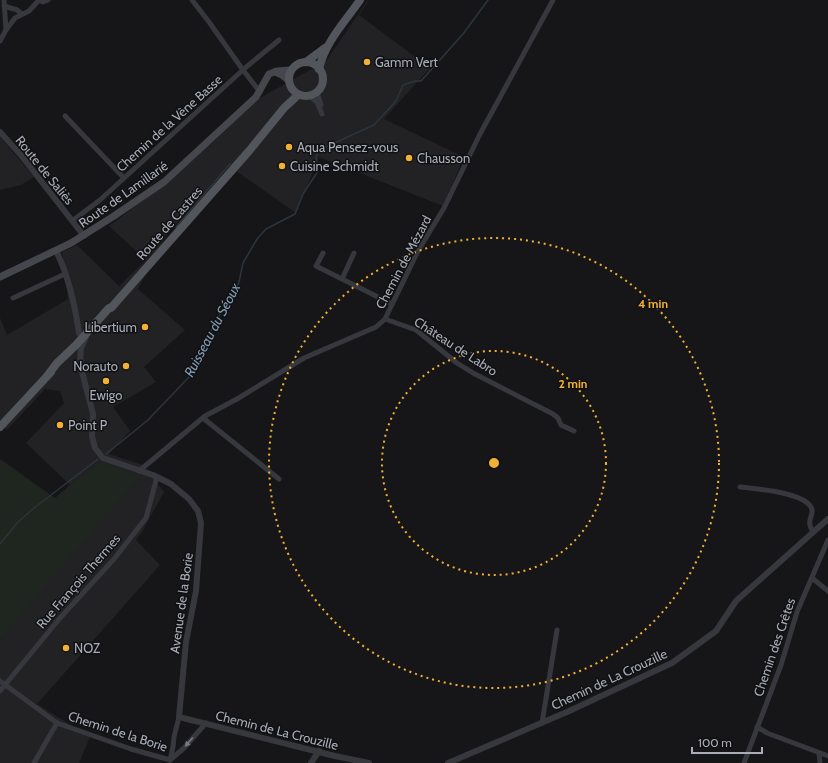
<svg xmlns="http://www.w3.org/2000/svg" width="828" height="763" viewBox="0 0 828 763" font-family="Cabin,sans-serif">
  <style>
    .built { fill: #222225 }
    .green { fill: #1e261f }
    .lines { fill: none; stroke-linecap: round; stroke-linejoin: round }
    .stream { stroke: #2c353c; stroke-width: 1.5 }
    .minor { stroke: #37383d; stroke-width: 5 }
    .tertiary { stroke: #37383d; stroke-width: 6 }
    .secondary { stroke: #45474d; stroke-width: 7 }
    .primary { stroke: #53555c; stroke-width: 8 }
    .oneway { fill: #757881 }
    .ring { fill: none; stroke: #f2b134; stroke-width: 2; stroke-dasharray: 2 4 }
    .poi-dot { fill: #f2b134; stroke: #111113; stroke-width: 1.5 }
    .labels { text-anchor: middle; stroke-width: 3; stroke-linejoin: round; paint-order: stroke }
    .poi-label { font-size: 13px; fill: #a8adb8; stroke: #111113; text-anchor: start }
    .street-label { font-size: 13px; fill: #a8adb8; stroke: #111113 }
    .water-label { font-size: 14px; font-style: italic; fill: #7f9bb3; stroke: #111113 }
    .centre { fill: #f2b134; stroke: #111113; stroke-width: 2 }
    .ring-label { font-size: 12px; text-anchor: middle; font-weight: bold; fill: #f2b134; stroke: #111113; stroke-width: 3; stroke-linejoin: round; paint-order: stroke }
  </style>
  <rect width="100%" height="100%" fill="#161618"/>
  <g class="built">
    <path d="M368,0H369L359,15L430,68L384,119L464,157L443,206L319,157L296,213L229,166L166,235L138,289L185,330L144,367L156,382L113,407L130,431L109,454L143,465L164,492L142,532L136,540L160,565L37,704L90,737L79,763H0V639L100,462L70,485L26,443L64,403L60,391L45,389L7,430L0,425V318L7,335L68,299L62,252L77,245L119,286L146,260L109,226L169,181L258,99L326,61Z"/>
    <path d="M0,137L34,177L21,185L0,190Z"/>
  </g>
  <path class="green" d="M0,459L55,498L70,485L100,462L139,476L0,639Z"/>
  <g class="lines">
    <g class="stream">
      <path d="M321,149L374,125L396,101L403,85L415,81H421L463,34L488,0"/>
      <path d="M176,227L230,164"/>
      <path d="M106,454L148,420L189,377L213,327L228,301L236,290L239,282L243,263L257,239L266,229L295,214L303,194L318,171L316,157L318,153"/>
      <path d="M0,544L18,522L34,508L98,459"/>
    </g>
    <g class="minor">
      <path d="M38,0L43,2L48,0"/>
      <path d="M192,0L209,22L243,70L260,92"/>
      <path d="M4,6L17,10L22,14"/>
      <path d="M6,30L15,18L29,11L38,1"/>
      <path d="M0,41L6,30L4,0"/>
      <path d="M317,92L321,105"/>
      <path d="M309,96L317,102L322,114"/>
      <path d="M65,116L124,178"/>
      <path d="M72,221L100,200L245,68L279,40"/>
      <path d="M323,253L316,266L392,304"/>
      <path d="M342,279L354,253"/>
      <path d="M13,298L65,274"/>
      <path d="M385,319L416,330L457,363L473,373L553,414L558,418L561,425L574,431"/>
      <path d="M203,418L279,479"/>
      <path d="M139,471L205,416L237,399L304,358L376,327L385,319L418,251L444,208L480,134L553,0"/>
      <path d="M740,487C756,489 802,492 811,507C815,513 808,518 810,525C810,528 813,530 813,533"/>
      <path d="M812,578L828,591"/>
      <path d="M0,681L57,723L131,749L170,760"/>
      <path d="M0,691L60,618L114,559L146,518L157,477"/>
      <path d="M542,723L557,630"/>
      <path d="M757,727L767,733L828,756"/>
      <path d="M819,753L820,763"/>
      <path d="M170,760L184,748L206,723"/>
      <path d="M170,760L173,747L174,737L179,717"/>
      <path d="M34,763L57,723"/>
      <path d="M744,763L781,665L797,612L828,540"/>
    </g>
    <g class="tertiary">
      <path d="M0,132L20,154L84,236"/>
      <path d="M56,251C69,276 75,306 79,333"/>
      <path d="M86,337L81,348L80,364L93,414L92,436L95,448L103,458L153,475L171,484L189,499L198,511L201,523L196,591L186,642L179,717L335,756L369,763"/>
      <path d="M311,763L319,751"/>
      <path d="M448,763L567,712L672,663L716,631L736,601L828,519"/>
    </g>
    <g class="secondary">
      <path d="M275,72L282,75L288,80"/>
      <path d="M0,277L71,243L114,216L164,182L256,97L269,74L277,71L291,70"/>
    </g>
    <g class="primary">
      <path d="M306,62L325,48"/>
      <circle cx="306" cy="79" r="17"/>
      <path d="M319,69C325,42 345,22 360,0"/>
      <path d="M48,375L57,363L76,345L109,308H111L249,151L284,108L298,95"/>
      <path d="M0,427L51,372"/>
    </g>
  </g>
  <defs><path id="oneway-solid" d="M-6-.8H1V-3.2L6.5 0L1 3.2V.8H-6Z"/></defs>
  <use class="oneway" href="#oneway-solid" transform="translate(189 742) rotate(131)"/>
  <g class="ring">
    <circle cx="494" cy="463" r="112"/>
    <circle cx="494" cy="463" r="225"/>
  </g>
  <g class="poi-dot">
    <circle cx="367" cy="62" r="4"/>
    <circle cx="289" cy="147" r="4"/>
    <circle cx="409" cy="158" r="4"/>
    <circle cx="282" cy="166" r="4"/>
    <circle cx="145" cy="327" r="4"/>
    <circle cx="126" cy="366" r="4"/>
    <circle cx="106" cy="381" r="4"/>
    <circle cx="60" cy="425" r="4"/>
    <circle cx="66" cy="648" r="4"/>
  </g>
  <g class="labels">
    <g class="poi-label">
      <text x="375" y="67">Gamm Vert</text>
      <text x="297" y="152">Aqua Pensez-vous</text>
      <text x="417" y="163">Chausson</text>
      <text x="290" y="171">Cuisine Schmidt</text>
      <text x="137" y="332" text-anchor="end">Libertium</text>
      <text x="118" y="371" text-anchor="end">Norauto</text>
      <text x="106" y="400" text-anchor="middle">Ewigo</text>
      <text x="68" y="430">Point P</text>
      <text x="74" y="653">NOZ</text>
    </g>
    <g class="street-label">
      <text transform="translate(169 123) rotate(-42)" y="5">Chemin de la Vène Basse</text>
      <text transform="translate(45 170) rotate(51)" y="5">Route de Saliès</text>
      <text transform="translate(123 194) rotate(-35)" y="5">Route de Lamillarié</text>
      <text transform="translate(169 223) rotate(-49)" y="5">Route de Castres</text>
      <text transform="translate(403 262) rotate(-62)" y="5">Chemin de Mézard</text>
      <text transform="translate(456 346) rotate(33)" y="5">Château de Labro</text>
      <text transform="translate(78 581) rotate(-49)" y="5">Rue François Thermes</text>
      <text transform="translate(181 603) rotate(-82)" y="5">Avenue de la Borie</text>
      <text transform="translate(774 647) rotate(-71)" y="5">Chemin des Crêtes</text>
      <text transform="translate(609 679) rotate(-25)" y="5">Chemin de La Crouzille</text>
      <text transform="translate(277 730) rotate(14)" y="5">Chemin de La Crouzille</text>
      <text transform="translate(118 731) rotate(18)" y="5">Chemin de la Borie</text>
    </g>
    <g class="water-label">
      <text transform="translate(212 330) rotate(-62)" y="5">Ruisseau du Séoux</text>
    </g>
  </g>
  <circle cx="494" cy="463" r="6" class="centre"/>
  <g class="ring-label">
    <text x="653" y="308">4 min</text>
    <text x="573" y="388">2 min</text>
  </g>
  <path d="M692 747v6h70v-6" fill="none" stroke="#a8adb8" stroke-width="2"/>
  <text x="698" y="747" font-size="12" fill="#a8adb8" stroke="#111113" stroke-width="3" paint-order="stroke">100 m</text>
</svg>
